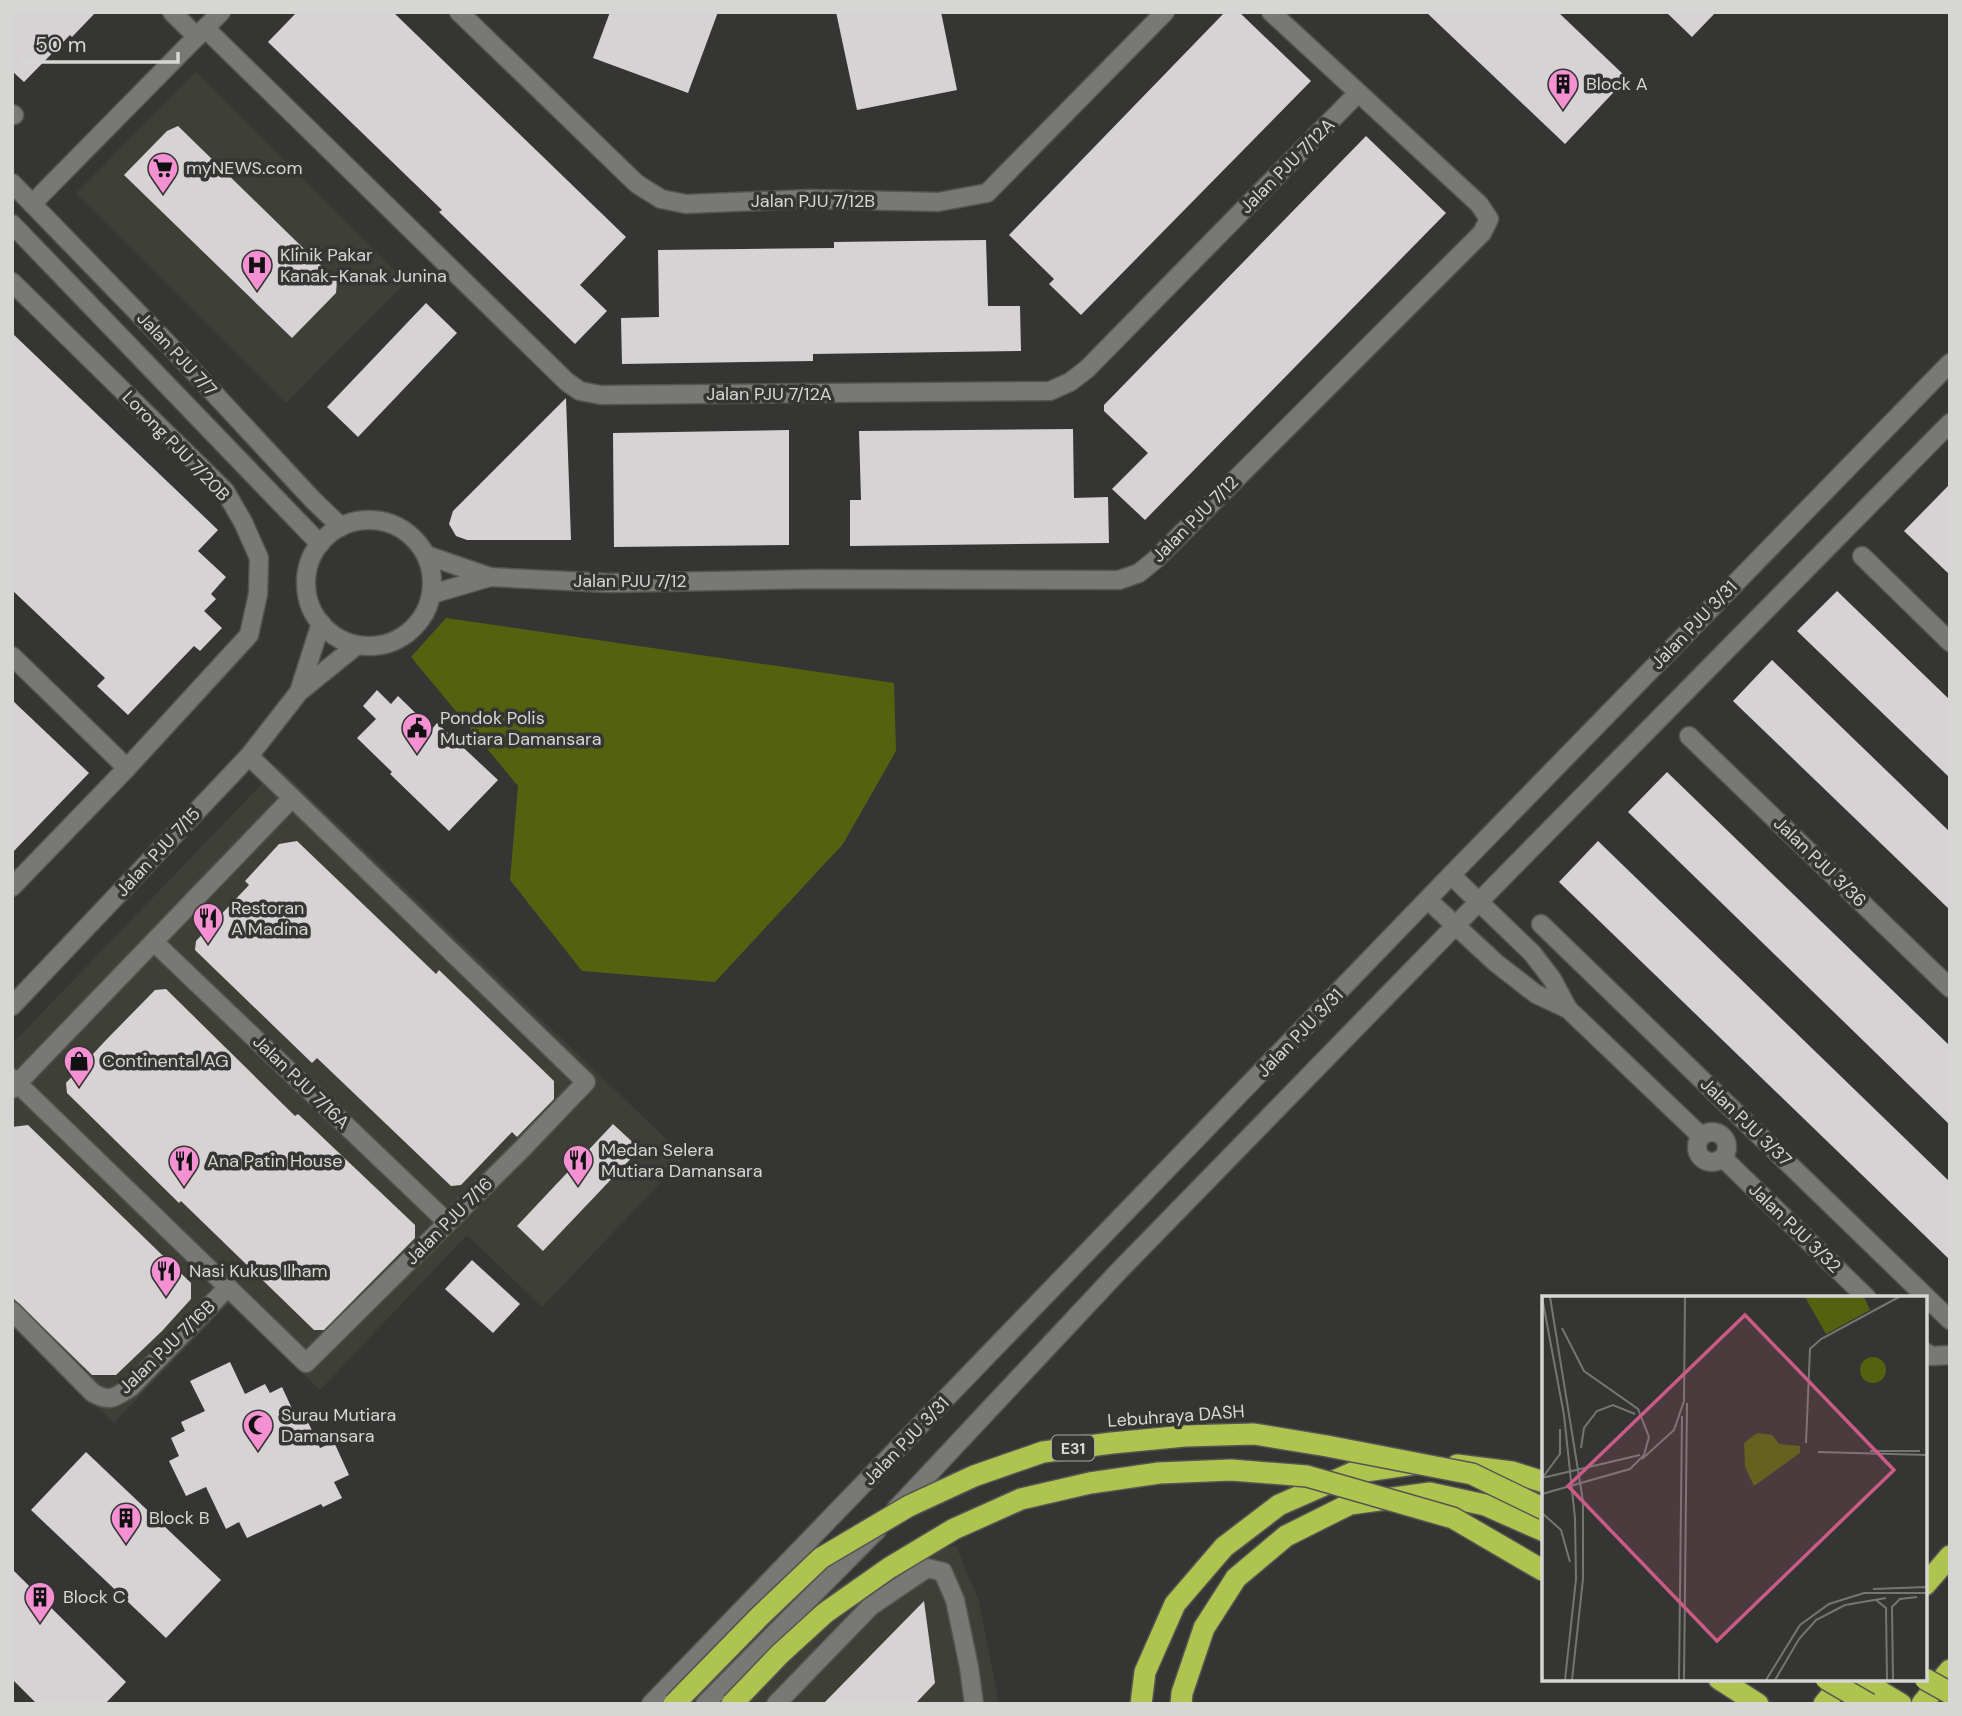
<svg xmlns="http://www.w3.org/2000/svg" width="1962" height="1716" viewBox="0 0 1962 1716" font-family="'DM Sans',sans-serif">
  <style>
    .built { fill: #3e4037 }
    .green { fill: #54620f }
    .building { fill: #d7d3d5 }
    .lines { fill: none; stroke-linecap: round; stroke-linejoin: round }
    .minor-casing { stroke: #545552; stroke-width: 21 }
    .highway-casing { stroke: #545552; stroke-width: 24 }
    .minor { stroke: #787875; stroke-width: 18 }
    .highway { stroke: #aec44f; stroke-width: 21 }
    .highway-bridge-casing { stroke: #545552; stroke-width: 24; stroke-linecap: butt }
    .highway-bridge { stroke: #aec44f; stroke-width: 21 }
    .labels { text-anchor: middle; stroke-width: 7; stroke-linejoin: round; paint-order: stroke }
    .shield { fill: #353633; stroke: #a6a7a4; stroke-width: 2 }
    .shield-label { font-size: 16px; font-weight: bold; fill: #d6d7d5 }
    .poi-label { font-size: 18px; fill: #d6d7d5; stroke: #353633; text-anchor: start }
    .street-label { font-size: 18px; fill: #d6d7d5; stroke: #353633 }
    .inset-road { fill: none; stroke: #757674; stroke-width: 2 }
    .view { fill: #c95b86; fill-opacity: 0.15; stroke: #c95b86; stroke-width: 3.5 }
    .inset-edge { fill: none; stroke: #d6d7d5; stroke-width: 3.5 }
  </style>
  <rect width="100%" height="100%" fill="#353633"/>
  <g class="built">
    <path d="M196,72L406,282L286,403L76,193Z"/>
    <path d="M278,767L685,1157L542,1307L467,1235L320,1390L229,1303L114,1423L12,1326V1044Z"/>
    <path d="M956,1546L979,1601L999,1704H723L833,1590L901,1550Z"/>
  </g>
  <path class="green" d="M446,618L894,683L896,751L843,844L715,982L582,971L510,880L518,786L411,657Z"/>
  <g class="building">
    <path d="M12,12H96L72,37L70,35L24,82L12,71Z"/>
    <path d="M297,12H393L626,237L580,285L607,311L575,344L439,212L442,210L268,42Z"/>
    <path d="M610,12H718L688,93L593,58Z"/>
    <path d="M836,12H941L957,90L857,110Z"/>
    <path d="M1225,12H1239L1311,81L1081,315L1049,284L1054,279L1009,235Z"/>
    <path d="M1426,12H1558L1627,78L1565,144Z"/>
    <path d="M1666,12H1716L1692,37Z"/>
    <path d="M178,126L337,281L336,293L292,338L124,175L167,131Z"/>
    <path d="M1366,136L1446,213L1145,520L1112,489L1148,453L1104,411V405Z"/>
    <path d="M986,240L988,306H1020L1021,351L813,354V361L622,364L621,318L659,317L658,250L834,248V242Z"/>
    <path d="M426,303L457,333L358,437L327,407Z"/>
    <path d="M12,333L218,530L198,551L226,577L211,594L216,599L204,611L222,628L200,651L194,646L128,715L97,686L105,678L12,590Z"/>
    <path d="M566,398L571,540H467L456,536L449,524L453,511Z"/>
    <path d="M1073,429L1074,498L1108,497L1109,543L850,546V500H861L859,431Z"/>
    <path d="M789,430V545L614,547L613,433Z"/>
    <path d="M1950,484V575L1904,531Z"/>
    <path d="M1837,591L1950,700V778L1797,631Z"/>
    <path d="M1772,660L1950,832V910L1733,701Z"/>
    <path d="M377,690L391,704L398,696L432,729L437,723L498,780L449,831L390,774L392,772L357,738L376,719L363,706Z"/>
    <path d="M12,700L89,773L12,853Z"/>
    <path d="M1667,772L1950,1046V1125L1628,812Z"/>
    <path d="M297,841L436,974L439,970L554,1081V1099L517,1137L512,1132L461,1185L451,1186L317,1058L312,1063L195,950L196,941L249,885L245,881L279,844Z"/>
    <path d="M1598,841L1950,1182V1260L1559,882Z"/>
    <path d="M166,989L295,1116L298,1114L415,1225V1238L324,1330H314L181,1201L179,1203L67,1093L66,1083L106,1040L155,990Z"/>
    <path d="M613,1124L640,1149L543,1251L517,1226Z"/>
    <path d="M28,1125L191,1283V1299L162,1331L116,1375H92L12,1297V1127Z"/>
    <path d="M472,1260L520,1304L493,1333L445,1289Z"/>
    <path d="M230,1362L245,1394L265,1384L270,1393L282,1387L294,1413L302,1409L320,1448L334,1442L349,1475L334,1482L342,1498L323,1507L321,1504L247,1538L239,1522L226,1529L206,1487L186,1496L169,1461L179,1456L171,1438L185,1431L181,1422L205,1411L190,1381Z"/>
    <path d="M86,1452L221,1580L166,1638L31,1510Z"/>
    <path d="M12,1569L126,1682L105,1704H37L12,1679Z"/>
    <path d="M924,1601L935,1683L915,1704H823Z"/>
  </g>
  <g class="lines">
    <g class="minor-casing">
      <g id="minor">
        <path d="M172,12L197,37"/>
        <path d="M459,12L637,184L661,199L686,204L810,199L938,202L987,193L1165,12"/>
        <path d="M205,28L567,382L580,391L601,395L1050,391L1070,382L1087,369L1358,93"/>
        <path d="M12,114L14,115"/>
        <path d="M12,183L171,347L313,500L341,527"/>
        <path d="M32,204L221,12"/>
        <path d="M12,224L320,544"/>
        <path d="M12,282L225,491L243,522L259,558L258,594L249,635L127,768L12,887"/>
        <circle cx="369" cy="583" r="63"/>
        <path d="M426,555L490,577L609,583L818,579L1119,580L1139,573L1156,559L1482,233L1489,219L1479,204L1271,12"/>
        <path d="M1862,556L1950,642"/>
        <path d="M432,594L490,577"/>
        <path d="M12,656L127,768"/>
        <path d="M299,692L321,623"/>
        <path d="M1689,736L1950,988"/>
        <path d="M1451,875L1532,953L1552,979L1568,1009"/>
        <path d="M1428,900L1496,963L1536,994L1568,1009L1701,1136"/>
        <path d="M1541,924L1950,1320"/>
        <path d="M154,942L447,1222"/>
        <path d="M12,1006L249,756L299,692L357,645"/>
        <path d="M12,1078L306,1363L522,1149L586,1082L249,756"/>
        <path d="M12,1089L292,798"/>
        <circle cx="1712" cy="1147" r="15"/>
        <path d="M1723,1158L1867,1298"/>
        <path d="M12,1311L93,1393C111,1403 115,1397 131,1387L228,1287"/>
        <path d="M1925,1352L1931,1356L1950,1355"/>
        <path d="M896,1509L1117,1273L1455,926L1950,423"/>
        <path d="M651,1704L1451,875L1950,363"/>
        <path d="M705,1704L877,1530"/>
        <path d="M776,1704L871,1606L927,1568L943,1572L955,1600L969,1667L974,1704"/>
      </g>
    </g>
    <g class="highway-casing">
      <g id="highway">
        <path d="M1457,1465L1512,1472L1544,1482"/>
        <path d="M1925,1585L1950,1556"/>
        <path d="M1719,1679L1758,1704"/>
        <path d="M1859,1679L1901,1704"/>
        <path d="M1141,1704L1145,1672L1175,1604L1224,1547L1279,1505L1352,1473L1414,1464"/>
        <path d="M1181,1704L1182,1693L1204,1628L1236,1578L1286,1536L1350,1504L1430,1493L1485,1505L1544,1531"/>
        <path d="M1824,1704L1845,1679"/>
        <path d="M1922,1704L1950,1670"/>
      </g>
    </g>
    <use href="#minor" class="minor"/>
    <use href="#highway" class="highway"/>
    <g class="highway-bridge-casing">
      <g id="highway-bridge">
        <path d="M1826,1679L1869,1704"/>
        <path d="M1925,1679L1950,1693"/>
        <path d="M674,1704L759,1617L821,1558L909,1506L974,1476L1043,1452L1112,1443L1185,1436L1254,1434L1327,1446L1472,1474L1544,1509"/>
        <path d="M732,1704L780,1654L825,1613L889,1568L954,1529L1021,1499L1090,1483L1159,1473L1231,1470L1307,1476L1453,1518L1544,1571"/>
      </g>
    </g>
    <use href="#highway-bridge" class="highway-bridge"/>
  </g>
  <defs>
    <g id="building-pin" transform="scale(1.575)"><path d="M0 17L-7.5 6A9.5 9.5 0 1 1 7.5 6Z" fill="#f591d2" stroke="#353633"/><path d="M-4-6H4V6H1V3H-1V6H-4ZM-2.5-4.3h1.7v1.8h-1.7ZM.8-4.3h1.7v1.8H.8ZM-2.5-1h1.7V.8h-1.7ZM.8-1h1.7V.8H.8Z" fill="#111"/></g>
    <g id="supermarket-pin" transform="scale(1.575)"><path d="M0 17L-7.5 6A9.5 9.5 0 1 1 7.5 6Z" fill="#f591d2" stroke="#353633"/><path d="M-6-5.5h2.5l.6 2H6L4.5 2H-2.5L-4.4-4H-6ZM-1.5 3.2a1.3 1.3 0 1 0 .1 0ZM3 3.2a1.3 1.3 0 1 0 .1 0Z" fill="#111"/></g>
    <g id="hospital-pin" transform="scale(1.575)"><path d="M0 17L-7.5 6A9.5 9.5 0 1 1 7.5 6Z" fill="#f591d2" stroke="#353633"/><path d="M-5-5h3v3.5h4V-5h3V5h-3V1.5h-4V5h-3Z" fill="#111"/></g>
    <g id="civic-pin" transform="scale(1.575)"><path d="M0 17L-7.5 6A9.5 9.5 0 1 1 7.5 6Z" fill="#f591d2" stroke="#353633"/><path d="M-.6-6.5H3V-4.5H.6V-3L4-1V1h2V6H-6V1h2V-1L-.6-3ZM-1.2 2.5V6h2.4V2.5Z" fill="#111"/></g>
    <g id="restaurant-pin" transform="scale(1.575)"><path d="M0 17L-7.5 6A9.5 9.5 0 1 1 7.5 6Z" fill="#f591d2" stroke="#353633"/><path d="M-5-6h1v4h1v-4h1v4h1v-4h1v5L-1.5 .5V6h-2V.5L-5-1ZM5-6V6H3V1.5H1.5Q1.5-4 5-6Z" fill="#111"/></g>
    <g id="shop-pin" transform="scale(1.575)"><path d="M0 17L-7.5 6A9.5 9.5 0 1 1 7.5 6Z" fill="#f591d2" stroke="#353633"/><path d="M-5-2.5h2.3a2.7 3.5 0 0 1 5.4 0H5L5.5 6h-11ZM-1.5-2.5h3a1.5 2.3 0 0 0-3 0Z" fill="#111"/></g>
    <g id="mosque-pin" transform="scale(1.575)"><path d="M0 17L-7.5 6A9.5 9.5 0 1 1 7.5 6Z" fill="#f591d2" stroke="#353633"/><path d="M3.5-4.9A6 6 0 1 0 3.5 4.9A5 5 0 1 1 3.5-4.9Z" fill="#111"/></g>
  </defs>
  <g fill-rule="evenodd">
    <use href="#building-pin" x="1563" y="84"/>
    <use href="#supermarket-pin" x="163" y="168"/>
    <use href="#hospital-pin" x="257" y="265"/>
    <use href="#civic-pin" x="417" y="728"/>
    <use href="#restaurant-pin" x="208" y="918"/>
    <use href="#shop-pin" x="79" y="1061"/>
    <use href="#restaurant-pin" x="578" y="1160"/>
    <use href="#restaurant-pin" x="184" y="1161"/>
    <use href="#restaurant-pin" x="166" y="1271"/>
    <use href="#mosque-pin" x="258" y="1425"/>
    <use href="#building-pin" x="126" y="1518"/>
    <use href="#building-pin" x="40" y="1597"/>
  </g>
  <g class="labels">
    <rect class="shield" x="1052" y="1435.5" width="42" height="25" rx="5"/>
    <g class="shield-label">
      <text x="1073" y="1454">E31</text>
    </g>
    <g class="poi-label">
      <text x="1586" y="90">Block A</text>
      <text x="186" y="174">myNEWS.com</text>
      <text x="280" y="261">Klinik Pakar<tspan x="280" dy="21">Kanak-Kanak Junina</tspan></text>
      <text x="440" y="724">Pondok Polis<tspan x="440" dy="21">Mutiara Damansara</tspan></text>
      <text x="231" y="914">Restoran<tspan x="231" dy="21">A Madina</tspan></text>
      <text x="102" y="1067">Continental AG</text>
      <text x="601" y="1156">Medan Selera<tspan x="601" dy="21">Mutiara Damansara</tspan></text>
      <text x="207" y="1167">Ana Patin House</text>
      <text x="189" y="1277">Nasi Kukus Ilham</text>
      <text x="281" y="1421">Surau Mutiara<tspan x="281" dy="21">Damansara</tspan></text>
      <text x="149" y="1524">Block B</text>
      <text x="63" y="1603">Block C</text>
    </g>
    <g class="street-label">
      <text transform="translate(1287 166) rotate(-45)" y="6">Jalan PJU 7/12A</text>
      <text x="813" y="207">Jalan PJU 7/12B</text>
      <text transform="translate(177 354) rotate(47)" y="6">Jalan PJU 7/7</text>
      <text x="769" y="400">Jalan PJU 7/12A</text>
      <text transform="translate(176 446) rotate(46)" y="6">Lorong PJU 7/20B</text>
      <text transform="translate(1195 519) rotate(-45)" y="6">Jalan PJU 7/12</text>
      <text x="630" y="587">Jalan PJU 7/12</text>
      <text transform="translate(1694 625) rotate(-46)" y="6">Jalan PJU 3/31</text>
      <text transform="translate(158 852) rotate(-47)" y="6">Jalan PJU 7/15</text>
      <text transform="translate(1820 862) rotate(44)" y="6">Jalan PJU 3/36</text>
      <text transform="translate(1300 1033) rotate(-46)" y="6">Jalan PJU 3/31</text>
      <text transform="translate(301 1082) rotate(44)" y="6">Jalan PJU 7/16A</text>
      <text transform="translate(1746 1122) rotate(44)" y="6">Jalan PJU 3/37</text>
      <text transform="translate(449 1221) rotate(-45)" y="6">Jalan PJU 7/16</text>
      <text transform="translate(1795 1228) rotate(44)" y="6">Jalan PJU 3/32</text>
      <text transform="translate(167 1347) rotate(-44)" y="6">Jalan PJU 7/16B</text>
      <text transform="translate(1176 1416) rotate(-4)" y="6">Lebuhraya DASH</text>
      <text transform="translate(906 1441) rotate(-46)" y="6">Jalan PJU 3/31</text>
    </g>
  </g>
  <g transform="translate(1542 1296)">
    <rect width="385" height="385" fill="#353633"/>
    <path d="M263,1H322L328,14L284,38ZM318 74a13 13 0 1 1 26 0a13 13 0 1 1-26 0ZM215,137L230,139L237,148L258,150V157L212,190L203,171L202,147Z" fill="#54620f"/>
    <path class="inset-road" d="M0,1L22,119L33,222L34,283L23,384M8,1L41,205V283L30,384M264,147L268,53L279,43L357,1M39,152L42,132L55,115L71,109L93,118M328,155H378M276,156L385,159M100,163L132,134L142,105L143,1M1,181L18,158V133M0,182L98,159M0,198L88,173L102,159L107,141L96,113L42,75L20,32M0,217L19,234L28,266M331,293L385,291M334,304L344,312L345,384M137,384L140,120M142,384L145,107M224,384L258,329L287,308L322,297H385M233,384L257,343L274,324L303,309L344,302M351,384L350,311L358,303L375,301"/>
    <path class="view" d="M203,19L352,174L175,345L26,190Z"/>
    <rect width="385" height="385" class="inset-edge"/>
  </g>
  <rect width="1962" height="1716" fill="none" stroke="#d6d7d5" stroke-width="28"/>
  <path d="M24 52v10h154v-10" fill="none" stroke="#d6d7d5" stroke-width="3.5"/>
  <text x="35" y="52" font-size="21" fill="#d6d7d5" stroke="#353633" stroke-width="5" paint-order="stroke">50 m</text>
</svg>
